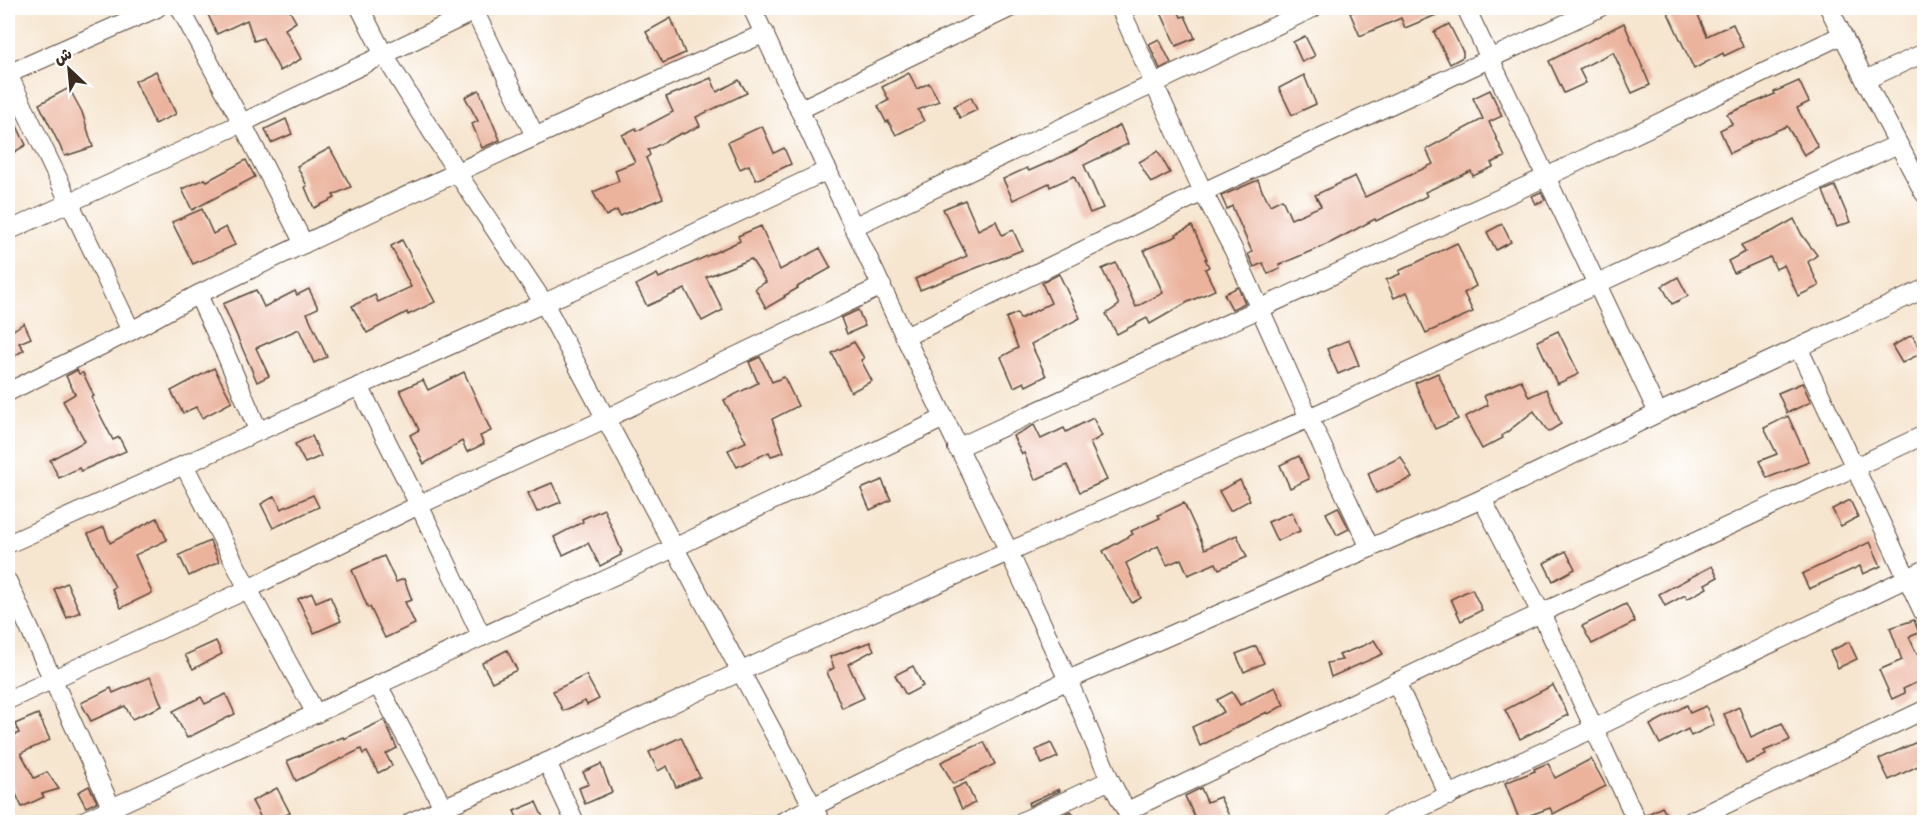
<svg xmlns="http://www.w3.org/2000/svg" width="1932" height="830" viewBox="0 0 1932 830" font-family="Pangolin,'Playpen Sans Arabic',sans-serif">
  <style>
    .building { fill: #ebb29c }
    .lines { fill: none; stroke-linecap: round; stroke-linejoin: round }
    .minor-casing { stroke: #574639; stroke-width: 20 }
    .minor { stroke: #fff; stroke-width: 18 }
  </style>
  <rect width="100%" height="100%" fill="#fff"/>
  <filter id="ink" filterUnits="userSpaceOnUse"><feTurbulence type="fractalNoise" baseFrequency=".0167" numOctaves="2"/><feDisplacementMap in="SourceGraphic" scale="12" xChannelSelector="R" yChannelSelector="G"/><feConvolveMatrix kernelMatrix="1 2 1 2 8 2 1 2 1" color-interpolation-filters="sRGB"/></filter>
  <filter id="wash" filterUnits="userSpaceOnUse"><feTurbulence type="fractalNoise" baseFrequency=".008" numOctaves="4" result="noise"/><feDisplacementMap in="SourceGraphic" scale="24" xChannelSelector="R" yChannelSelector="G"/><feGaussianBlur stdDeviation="1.35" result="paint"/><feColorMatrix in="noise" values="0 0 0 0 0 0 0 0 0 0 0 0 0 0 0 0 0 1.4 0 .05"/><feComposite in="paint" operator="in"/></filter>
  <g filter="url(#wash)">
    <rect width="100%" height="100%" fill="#f6e5cf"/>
    <g id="blocks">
      <g class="building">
        <path d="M205,8H288L296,22L285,29L301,59L280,71L263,38L254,41L247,20L217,34Z"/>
        <path d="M1159,8H1177L1181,17L1185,16L1195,38L1176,46Z"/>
        <path d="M1362,8H1453L1405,28L1401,18L1360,36L1350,13Z"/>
        <path d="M1682,8H1695L1707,36L1733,24L1743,47L1724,56L1723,53L1694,69L1668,13Z"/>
        <path d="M671,18L685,53L663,63L646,32Z"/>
        <path d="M1624,23L1650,85L1632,93L1613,52L1579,69L1586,83L1564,93L1549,61Z"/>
        <path d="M1449,24L1463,52V57L1450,64L1434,32Z"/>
        <path d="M1305,36L1315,56L1302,62L1293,42Z"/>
        <path d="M1159,39L1171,63L1160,69L1149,44Z"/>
        <path d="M156,71L176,114L155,124L135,81Z"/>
        <path d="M909,73L917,89L929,83L939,101L918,110L924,121L896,135L888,121L886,122L878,106L889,100L882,87Z"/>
        <path d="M1304,75L1316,104L1292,115L1279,88Z"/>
        <path d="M711,78L717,92L739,80L747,93L696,117L700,126L683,134L682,133L648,150L650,155L646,158L663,198L620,216L617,210L606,216L593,192L619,181L615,170L635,162L622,135L636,128L637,131L673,112L666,97Z"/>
        <path d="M1799,81L1809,102L1797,108L1818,147L1804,155L1787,126L1750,142L1751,143L1730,153L1720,130L1732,124L1727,114L1775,94L1774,92Z"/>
        <path d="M69,88L82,112L93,147L65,156L39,104Z"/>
        <path d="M479,90L500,140L482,148L472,124L478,121L465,97Z"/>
        <path d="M1490,90L1502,116L1489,122L1505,157L1491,163L1493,167L1473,176L1471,171L1425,192L1427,196L1399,210L1376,221L1375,219L1332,242L1279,265L1280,269L1268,274L1263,263L1254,267L1248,254L1252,252L1232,206L1227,209L1221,196L1258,180L1263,193H1264L1270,205L1282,199L1291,219L1321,206L1315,195L1355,176L1365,197L1433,164L1426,149L1483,119L1473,98Z"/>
        <path d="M971,97L977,110L960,118L954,106Z"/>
        <path d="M8,107L26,145L8,156Z"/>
        <path d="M286,119L292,134L271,143L265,129Z"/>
        <path d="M1120,125L1128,144L1084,165L1103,208L1090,213L1074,176L1050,187L1049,183L1013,200L1003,179L1027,168L1029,171L1072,152Z"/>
        <path d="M762,126L774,153L784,148L791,164L756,180L749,165L740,169L728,142Z"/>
        <path d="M330,148L351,187L333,195L335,198L314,208L305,187L307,186L297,166Z"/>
        <path d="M1158,151L1170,173L1151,183L1139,162Z"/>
        <path d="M246,160L255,177L192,210L182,189L205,179L207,181Z"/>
        <path d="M1835,186L1850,222L1837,227L1823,191Z"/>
        <path d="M1541,192L1545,200L1536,204L1532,196Z"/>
        <path d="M965,200L978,230L996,221L1002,235L1013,230L1022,250L920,290L915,279L967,256L943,209Z"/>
        <path d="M202,209L213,234L226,227L235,245L193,264L172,222Z"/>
        <path d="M1794,219L1802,235L1817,255L1808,262L1819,286L1798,296L1784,265L1776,269L1770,257L1734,273L1728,261L1745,252L1741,245L1773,231Z"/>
        <path d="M1502,224L1511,242L1496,250L1487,232Z"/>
        <path d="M761,226L780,270L820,248L831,268L797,287L798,288L784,296L785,297L766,308L755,288L766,282L751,259L706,277L723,310L702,321L685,289L647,306L636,285L657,274L659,278L740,241L738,236Z"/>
        <path d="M1192,226L1207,259H1205L1209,267L1205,269L1215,290L1188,302L1150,324L1147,318L1117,334L1106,314L1119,305L1102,269L1116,263L1136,307L1163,293L1144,250L1177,236L1176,234Z"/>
        <path d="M402,240L435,302L408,315L407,312L367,333L352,306L375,295L378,302L411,287L391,246Z"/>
        <path d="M1457,243L1476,286L1464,293L1473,312L1426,333L1407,292L1394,298L1386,280L1400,274L1399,271Z"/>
        <path d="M1059,274L1080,318L1031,344L1046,376L1026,386L1024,382L1014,387L1001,357L1018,348L1006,318L1017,313L1020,319L1051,303L1042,283Z"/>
        <path d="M1678,277L1688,296L1672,304L1662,286Z"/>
        <path d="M1238,287L1245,303L1232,309L1224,294Z"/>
        <path d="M309,289L318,308L307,313L327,357L314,363L299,329L256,348L269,376L257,382L223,304L256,290L264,307L295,291L297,295Z"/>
        <path d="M858,310L865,326L847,334L841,318Z"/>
        <path d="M24,323L31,338L19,343L24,350L8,360V324L12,331Z"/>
        <path d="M1558,331L1579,374L1557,384L1537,341Z"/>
        <path d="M1912,335L1922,353L1902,363L1892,346Z"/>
        <path d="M1349,340L1359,365L1338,374L1327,349Z"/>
        <path d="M854,342L864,358L861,360L872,381L851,392L832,353Z"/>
        <path d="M760,357L772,382L784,377L798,406L772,419L784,452L771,456L769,452L737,467L728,450L746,442L724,400L758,383L749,362Z"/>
        <path d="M214,368L232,402L202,418L196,407L183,413L171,391Z"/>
        <path d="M77,370L79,374L83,373L94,396L91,397L113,440L119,437L126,451L81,471L79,468L59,478L50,460L85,441L63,401L75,394L66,376Z"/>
        <path d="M464,372L491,431L480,436L484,444L467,452L462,441L424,464L410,435L419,430L400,390L423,380L428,390Z"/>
        <path d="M1438,373L1458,419L1435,429L1415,383Z"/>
        <path d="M1521,380L1529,397L1546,389L1561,424L1548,432L1534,411L1502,436L1503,438L1482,449L1465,417L1488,405L1484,396Z"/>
        <path d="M1802,383L1811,402L1787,413L1778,393Z"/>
        <path d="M1788,416L1809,462L1767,478L1759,461L1777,454L1764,428Z"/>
        <path d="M1093,418L1102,436L1090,443L1107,480L1080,492L1067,465L1035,480L1024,453L1022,454L1013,436L1034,425L1041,439L1064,428L1066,432Z"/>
        <path d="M312,436L321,456L305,463L295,444Z"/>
        <path d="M1299,456L1309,479L1290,488L1280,465Z"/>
        <path d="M1401,457L1412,478L1376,493L1368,473Z"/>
        <path d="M882,480L891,500L870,510L861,489Z"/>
        <path d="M1240,480L1250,500L1230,511L1219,491Z"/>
        <path d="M552,483L561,502L537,512L528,493Z"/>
        <path d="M313,495L319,507L273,528L261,504L275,496L281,509Z"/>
        <path d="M1850,500L1858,517L1841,526L1832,509Z"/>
        <path d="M1184,503L1205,549L1237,535L1247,557L1219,569L1216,563L1188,575L1181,559L1167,565L1158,546L1126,563L1141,598L1132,603L1103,551L1133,534L1131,531L1160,518L1158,515Z"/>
        <path d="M1338,507L1349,529L1337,535L1326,513Z"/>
        <path d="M604,509L622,552L620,553L621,555L600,566L588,543L563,555L554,537L583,522L582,519Z"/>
        <path d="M1292,512L1300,531L1277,541L1268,522Z"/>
        <path d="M157,518L167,540L135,555L152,593L121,608L112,589L115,587L88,534L104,527L110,543Z"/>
        <path d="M210,541L219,562L189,576L179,555Z"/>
        <path d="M1870,542L1881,566L1863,574L1860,566L1809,589L1802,574Z"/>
        <path d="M1566,551L1575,569L1553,581L1544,563Z"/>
        <path d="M384,556L396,582L404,579L412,600L405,602L415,624L385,638L370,607L368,608L352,570Z"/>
        <path d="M1712,566L1718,577L1705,584L1707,588L1687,599L1685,595L1665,606L1659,594Z"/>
        <path d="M67,583L80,612L67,618L54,589Z"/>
        <path d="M1472,589L1482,610L1461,621L1451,599Z"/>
        <path d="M312,593L316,602L330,596L341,621L314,633L298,599Z"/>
        <path d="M1626,604L1635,622L1592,644L1582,626Z"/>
        <path d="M1914,620L1919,633L1909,637L1924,669V679L1903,689L1905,693L1892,699L1879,670L1902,660L1890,628Z"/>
        <path d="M1374,640L1383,654L1331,677L1327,663L1342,660L1339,655L1365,645Z"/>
        <path d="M216,641L222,654L193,669L185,655Z"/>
        <path d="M870,642L874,650L848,664L864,698L842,708L827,672L834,668L830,657Z"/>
        <path d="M1849,642L1857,659L1838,668L1830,651Z"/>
        <path d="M1256,646L1264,663L1244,672L1236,654Z"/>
        <path d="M507,650L517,670L492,682L482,663Z"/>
        <path d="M913,666L923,686L906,695L895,675Z"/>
        <path d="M586,675L599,699L587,705L585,701L563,711L553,691Z"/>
        <path d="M150,677L162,706L132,719L125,706L91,721L81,703L111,688L113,693Z"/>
        <path d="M1553,685L1568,715L1520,739L1505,710Z"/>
        <path d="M1275,687L1284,705L1268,714L1267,712L1200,746L1192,727L1224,712L1217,700L1232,692L1240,705Z"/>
        <path d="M226,694L235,714L187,738L173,711L201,697L205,704Z"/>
        <path d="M1687,705L1690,713L1706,706L1714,725L1691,736L1688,729L1660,744L1650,725Z"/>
        <path d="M1739,707L1751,737L1782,723L1790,740L1764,751L1766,755L1746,764L1724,714Z"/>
        <path d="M38,714L50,740L21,753L34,778L47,772L59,789L42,794L44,797L22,807L8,777V726L13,736L19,733L15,724Z"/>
        <path d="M384,720L397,748L386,754L392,766L378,773L367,752L363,754L361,749L296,781L287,761L343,737L344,739Z"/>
        <path d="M681,737L700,777L676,787L667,766L658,771L649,752Z"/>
        <path d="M1919,741L1924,751V763L1889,780L1879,759Z"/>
        <path d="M984,742L995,764L953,784L941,762Z"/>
        <path d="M1051,743L1058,757L1042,764L1036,750Z"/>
        <path d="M1591,759L1606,786L1553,814L1550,808L1519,819L1505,783L1535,771L1534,769L1548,763L1555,778Z"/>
        <path d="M601,764L612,792L585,804L579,788L589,784L583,772Z"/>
        <path d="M966,783L975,803L962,809L953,789Z"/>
        <path d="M89,786L97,802L86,807L78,792Z"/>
        <path d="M277,788L290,813L271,822H263L252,801Z"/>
        <path d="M1201,788L1207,802L1220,797L1232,822H1197L1185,796Z"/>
        <path d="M1059,789L1060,791L1029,806L1028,803Z"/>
        <path d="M536,802L545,822H519L514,811Z"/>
        <path d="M1662,807L1671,822H1648L1646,815Z"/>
        <path d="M1071,811L1078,822H1046Z"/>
      </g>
    </g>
  </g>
  <g filter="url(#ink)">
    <use href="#blocks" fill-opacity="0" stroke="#574639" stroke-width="1.5"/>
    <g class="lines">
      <g class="minor-casing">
        <g id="minor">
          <path d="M180,8L242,123L304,244"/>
          <path d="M360,8L384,55L458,174L544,303L821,822"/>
          <path d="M473,8L535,136"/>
          <path d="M752,8L905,337L1009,552L1068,680L1110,780L1132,822"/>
          <path d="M1120,8L1203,192L1233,249L1309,418L1370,548"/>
          <path d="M1466,8L1658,413"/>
          <path d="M1829,8L1865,80L1924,193"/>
          <path d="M8,74L131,331"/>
          <path d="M8,74L157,8"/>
          <path d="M1865,80L1924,53"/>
          <path d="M799,110L1010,8"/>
          <path d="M853,227L1313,8"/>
          <path d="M8,231L242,123L481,8"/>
          <path d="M198,295L227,357L258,430"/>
          <path d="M905,337L1203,192L1599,8"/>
          <path d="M1798,347L1924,614"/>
          <path d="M359,386L419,505L482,637"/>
          <path d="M8,392C48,372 89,352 129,332C154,319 177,305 201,293C388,203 576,117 765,33"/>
          <path d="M957,448L1546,177L1842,35"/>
          <path d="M184,465L248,589L316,714"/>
          <path d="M1482,499L1541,613L1637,822"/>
          <path d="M8,544L591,282L828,170"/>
          <path d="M8,582L118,822"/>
          <path d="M1396,682L1449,796"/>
          <path d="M378,685L451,822"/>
          <path d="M8,700L248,589L419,505L605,419L882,286"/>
          <path d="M547,762L575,822"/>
          <path d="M1127,811L1541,613L1924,435"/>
          <path d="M81,822L674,548L944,418"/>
          <path d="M411,822L547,762L761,662L1309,418L1898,144"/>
          <path d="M782,822L1068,680L1482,499L1658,413L1924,289"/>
          <path d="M1021,822L1110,780"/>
          <path d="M1390,822L1595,728L1924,570"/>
          <path d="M1689,822L1924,710"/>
        </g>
      </g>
      <use href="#minor" class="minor"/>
    </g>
  </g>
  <rect width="1932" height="830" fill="none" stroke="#fff" stroke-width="30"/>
  <g transform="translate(69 69) rotate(334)" stroke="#ffffff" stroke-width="4.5" paint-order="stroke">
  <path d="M0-4.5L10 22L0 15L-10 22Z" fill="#3b2a1e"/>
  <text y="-9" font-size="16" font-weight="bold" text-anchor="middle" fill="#3b2a1e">ش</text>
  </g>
</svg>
